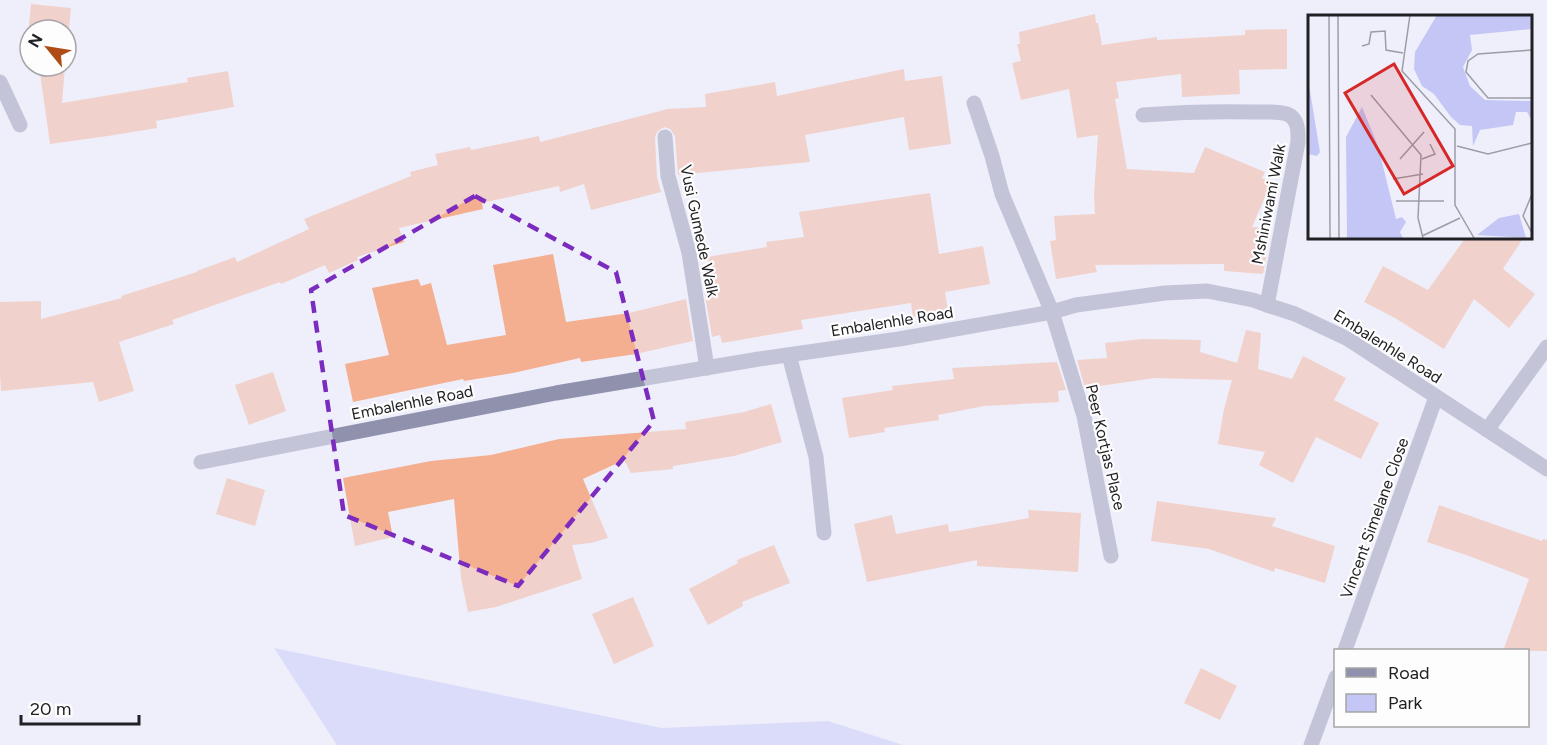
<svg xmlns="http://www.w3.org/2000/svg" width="1547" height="745" viewBox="0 0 1547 745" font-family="Figtree,sans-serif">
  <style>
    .green { fill: #c4c6f6 }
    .building { fill: #f4ae90 }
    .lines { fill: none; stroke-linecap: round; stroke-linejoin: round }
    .street { stroke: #9091ad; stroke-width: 15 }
    .marked { fill: none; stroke: #7b2cbf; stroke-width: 4.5; stroke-dasharray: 12 8; stroke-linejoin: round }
    .labels { text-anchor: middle; stroke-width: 4.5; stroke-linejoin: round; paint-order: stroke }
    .street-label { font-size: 16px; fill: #212125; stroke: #fdfdfd }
    .inset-road { fill: none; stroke: #9c9da5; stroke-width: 1.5 }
    .view { fill: #d62828; fill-opacity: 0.15; stroke: #d62828; stroke-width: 3 }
    .inset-edge { fill: none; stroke: #212125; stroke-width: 3 }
  </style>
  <rect width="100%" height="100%" fill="#eeeffb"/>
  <path class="green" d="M274,648L662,728L828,721L903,745H337Z"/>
  <g class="building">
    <path d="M31,4L71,8L66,58V30H30V56H26Z"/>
    <path d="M1095,14L1096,23H1098L1102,45L1157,37V40L1245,35V30L1287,29V69L1239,70L1240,94L1182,97L1181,74L1116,82L1119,98L1115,99L1127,169L1194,173L1205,147L1265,172L1262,178L1271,183L1252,227L1269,229L1267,253L1263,274L1224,271V264L1095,265L1097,272L1056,279L1050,241L1056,240L1054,216L1095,214L1094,195L1098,135L1077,138L1069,89L1021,100L1012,63L1021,61L1017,44H1020L1019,32Z"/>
    <path d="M39,66H65L62,103L188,82L187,78L228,71L234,107L156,121L157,128L108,136L50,144Z"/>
    <path d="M904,69L905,81L942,76L951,144L909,150L904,117L805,135L810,162L678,175L675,136L670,129L664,127L657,132L655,138L657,177L661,192L591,210L584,184L560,192L559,186L482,203L483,209L399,228L404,242L357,257L358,260L329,273L325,265L281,284L280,282L172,320L174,324L119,342L134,391L99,402L93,382L1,391L0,374V302L41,301V319L122,298L121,296L197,272V271L235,257L237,262L309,229L304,219L411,176L410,172L438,165L435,154L470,147L471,150L539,136L540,142L668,109L706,107L705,94L775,82L777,96Z"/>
    <path d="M930,193L939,254L983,246L990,284L945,292L948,310L913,317L911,303L801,320L803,329L722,343L720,335L712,337L705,295L713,293L707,257L767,247L766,242L804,237L799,212Z"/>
    <path d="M1466,237H1524L1503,269L1535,294L1509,328L1474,299L1444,349L1395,318L1364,302L1383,266L1428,290Z"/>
    <path d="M553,254L566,322L629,313L686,299L693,341L636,354L581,362L580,358L513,373L464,381L463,379L353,402L345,364L389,355L372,288L418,279L421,286L431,283L447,345L506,335L493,265Z"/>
    <path d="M1246,330L1261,333L1258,369L1292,379L1303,356L1346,378L1334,400L1379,423L1361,459L1316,437L1293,483L1259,465L1265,452L1218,444L1224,409L1232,380L1155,378L1085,388L1077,360L1107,358L1105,343L1143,339L1201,340L1200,352L1237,363Z"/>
    <path d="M1057,362L1066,390L1058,391L1059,402L984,406L938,415L939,420L884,428L885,432L849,438L842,398L893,390L892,386L954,379L952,368Z"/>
    <path d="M273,372L286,411L249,425L235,385Z"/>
    <path d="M771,404L782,442L734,456L673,466V469L631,473L624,460L583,479L608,538L591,543L572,545L582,579L496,607L468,612L461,578L454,499L388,512L393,537L355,546L343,478L431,461L491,455L559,439L686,429L685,422L744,412Z"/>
    <path d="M227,478L265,490L255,526L216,514Z"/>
    <path d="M1157,501L1276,518L1272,526L1335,546L1325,583L1275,568L1274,572L1209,549L1151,541Z"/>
    <path d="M1439,505L1542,541L1543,539L1547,540V651H1503L1529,579L1469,556L1427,542Z"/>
    <path d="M1028,510L1081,513L1078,572L977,566V560L867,582L854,524L892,515L896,534L948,524L949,532L1029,518Z"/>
    <path d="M774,545L790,583L742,602L743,606L708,625L689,589L738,563L737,560Z"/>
    <path d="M633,597L654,646L614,664L592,614Z"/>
    <path d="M1201,668L1237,686L1220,720L1184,703Z"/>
  </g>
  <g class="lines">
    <g class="street">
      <path d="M0,82L20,125"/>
      <path d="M974,103L992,156L1002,194L1052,312L1084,416L1111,556"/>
      <path d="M1143,115C1180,112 1217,111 1255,112C1265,112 1278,111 1287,114C1299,119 1298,132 1298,142L1267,305"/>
      <path d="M665,137L668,176L689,253L707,368"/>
      <path d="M789,355L816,457L824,533"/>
      <path d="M1487,430L1547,347"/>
      <path d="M201,462L556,393L759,359L899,339L1052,312L1076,305L1165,293L1207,291L1253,300L1267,305L1295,314L1348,339L1547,469"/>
      <path d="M1345,650L1436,397"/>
      <path d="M1311,745L1336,677"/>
    </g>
  </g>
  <path d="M0 0H1547V745H0ZM475,196L616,272L654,421L518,586L344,515L311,290Z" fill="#eeeffb" fill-opacity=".55" fill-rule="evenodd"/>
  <path class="marked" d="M475,196L616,272L654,421L518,586L344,515L311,290Z"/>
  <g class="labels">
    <g class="street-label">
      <text transform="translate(1268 204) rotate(-79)" y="6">Mshiniwami Walk</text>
      <text transform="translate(700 231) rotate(78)" y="6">Vusi Gumede Walk</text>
      <text transform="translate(892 321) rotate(-9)" y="6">Embalenhle Road</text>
      <text transform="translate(1388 346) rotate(32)" y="6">Embalenhle Road</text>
      <text transform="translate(412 402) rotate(-11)" y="6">Embalenhle Road</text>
      <text transform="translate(1106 447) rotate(77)" y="6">Peer Kortjas Place</text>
      <text transform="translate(1374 518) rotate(-70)" y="6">Vincent Simelane Close</text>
    </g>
  </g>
  <g transform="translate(1308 15)">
    <rect width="224" height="224" fill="#eeeffb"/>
    <path d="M129,0H223V14L162,20L164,35L155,52L162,71L177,85L223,86V104L219,97H208L205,110L172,115L165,131L164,111L152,110L143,102L126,79L114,71L106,54L107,37ZM0,64L12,137L9,141L0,139ZM54,92L70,131L88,204L94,202L98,207L92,217L95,223H39L38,122ZM211,199L218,223L169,220L191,203Z" fill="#c4c6f6"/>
    <path class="inset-road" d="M21,0L22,223M30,0L31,223M102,0L94,56L147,114V190L166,223M54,31L61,29L63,17L77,16L78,35L95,38M224,35L170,39L160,46L158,57L180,83H224M63,80L113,140L110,203L115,223M149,131L180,139L224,128M92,144L116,117M114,144L127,139L122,129M85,164L115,159M224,179L215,201L224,218M88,186H136M114,221L152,203"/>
    <path class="view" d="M86,49L145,151L96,179L37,78Z"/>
    <rect width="224" height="224" class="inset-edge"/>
  </g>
  <rect x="1334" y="649" width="195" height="78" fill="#fdfdfd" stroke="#a5a5a7" stroke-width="1.5"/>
  <rect x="1346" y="668" width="30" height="9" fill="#9091ad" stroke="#a5a5a7" stroke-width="1.5"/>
  <text x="1388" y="679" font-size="18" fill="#212125">Road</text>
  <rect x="1346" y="694" width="30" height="18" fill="#c4c6f6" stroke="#a5a5a7" stroke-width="1.5"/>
  <text x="1388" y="709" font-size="18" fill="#212125">Park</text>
  <g transform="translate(48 48) rotate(300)"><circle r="28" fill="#fdfdfd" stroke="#a5a5a7" stroke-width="1.5"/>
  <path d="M0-4.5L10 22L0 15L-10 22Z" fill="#af4c16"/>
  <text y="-9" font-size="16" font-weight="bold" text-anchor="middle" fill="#212125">N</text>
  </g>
  <path d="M21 715v9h118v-9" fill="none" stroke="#212125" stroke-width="3"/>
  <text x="30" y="715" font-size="18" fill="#212125" stroke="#fdfdfd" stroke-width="4.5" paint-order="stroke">20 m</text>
</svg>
